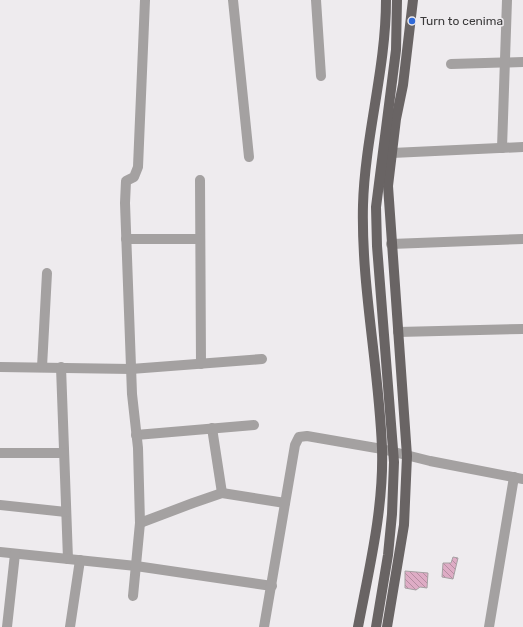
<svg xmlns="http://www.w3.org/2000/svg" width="523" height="627" viewBox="0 0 523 627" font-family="Rubik,sans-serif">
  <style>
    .building { fill: url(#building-back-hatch); stroke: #a6a1a3 }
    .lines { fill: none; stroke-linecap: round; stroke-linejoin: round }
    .street { stroke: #a4a1a1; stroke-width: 10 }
    .primary { stroke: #696464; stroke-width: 10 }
    .primary-bridge { stroke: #696464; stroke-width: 10 }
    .poi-dot { fill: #306ad8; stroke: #eeebee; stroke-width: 1.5 }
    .labels { text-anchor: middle; stroke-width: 3; stroke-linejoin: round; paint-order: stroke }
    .poi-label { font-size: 12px; fill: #3b3a3b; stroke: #eeebee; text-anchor: start }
  </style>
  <defs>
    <pattern id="building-back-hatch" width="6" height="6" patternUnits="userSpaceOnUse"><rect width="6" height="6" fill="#deacc5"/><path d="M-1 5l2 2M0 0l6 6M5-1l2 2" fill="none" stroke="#b58da1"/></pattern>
  </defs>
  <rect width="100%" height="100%" fill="#eeebee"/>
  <g class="building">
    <path d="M453,557L458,558L453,579L442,577L443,563H451Z"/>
    <path d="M405,571L428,573L427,588L420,587L416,590L405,588Z"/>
  </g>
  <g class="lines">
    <g class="street">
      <path d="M233,0L249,157"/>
      <path d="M316,0L321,76"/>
      <path d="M451,64L523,62"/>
      <path d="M502,148L507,0"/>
      <path d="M392,153L523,147"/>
      <path d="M200,180L201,364"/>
      <path d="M126,239H200"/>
      <path d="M391,244L523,239"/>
      <path d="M398,332L523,329"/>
      <path d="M0,367L131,369L262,359"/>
      <path d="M42,367L47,273"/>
      <path d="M61,367L68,559"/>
      <path d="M212,428L222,493"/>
      <path d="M136,435L254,425"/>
      <path d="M0,453H64"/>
      <path d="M0,505L66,512"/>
      <path d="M140,523L193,503L222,493L285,503"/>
      <path d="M0,552L136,566L272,586"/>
      <path d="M133,596L140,523L138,448L132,394L125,203L126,181L134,177L138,167L145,0"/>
      <path d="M7,627L15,554"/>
      <path d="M70,627L80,560"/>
      <path d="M264,627L295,445L299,437L307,436L382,449L430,461L523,479"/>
      <path d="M489,627L514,477"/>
    </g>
    <g class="primary">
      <path d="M358,627C369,569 384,508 382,448C379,367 361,286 363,205C365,136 386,69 386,0"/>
      <path d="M387,627L404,525L407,456L388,186L396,119L403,85L413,0"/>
    </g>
    <path class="primary-bridge" d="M376,627L388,555L392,514L394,462L377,246L376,207L396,50L397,0"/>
  </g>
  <circle class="poi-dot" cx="412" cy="21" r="4"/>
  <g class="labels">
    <g class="poi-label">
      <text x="420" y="25">Turn to cenima</text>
    </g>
  </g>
</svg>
